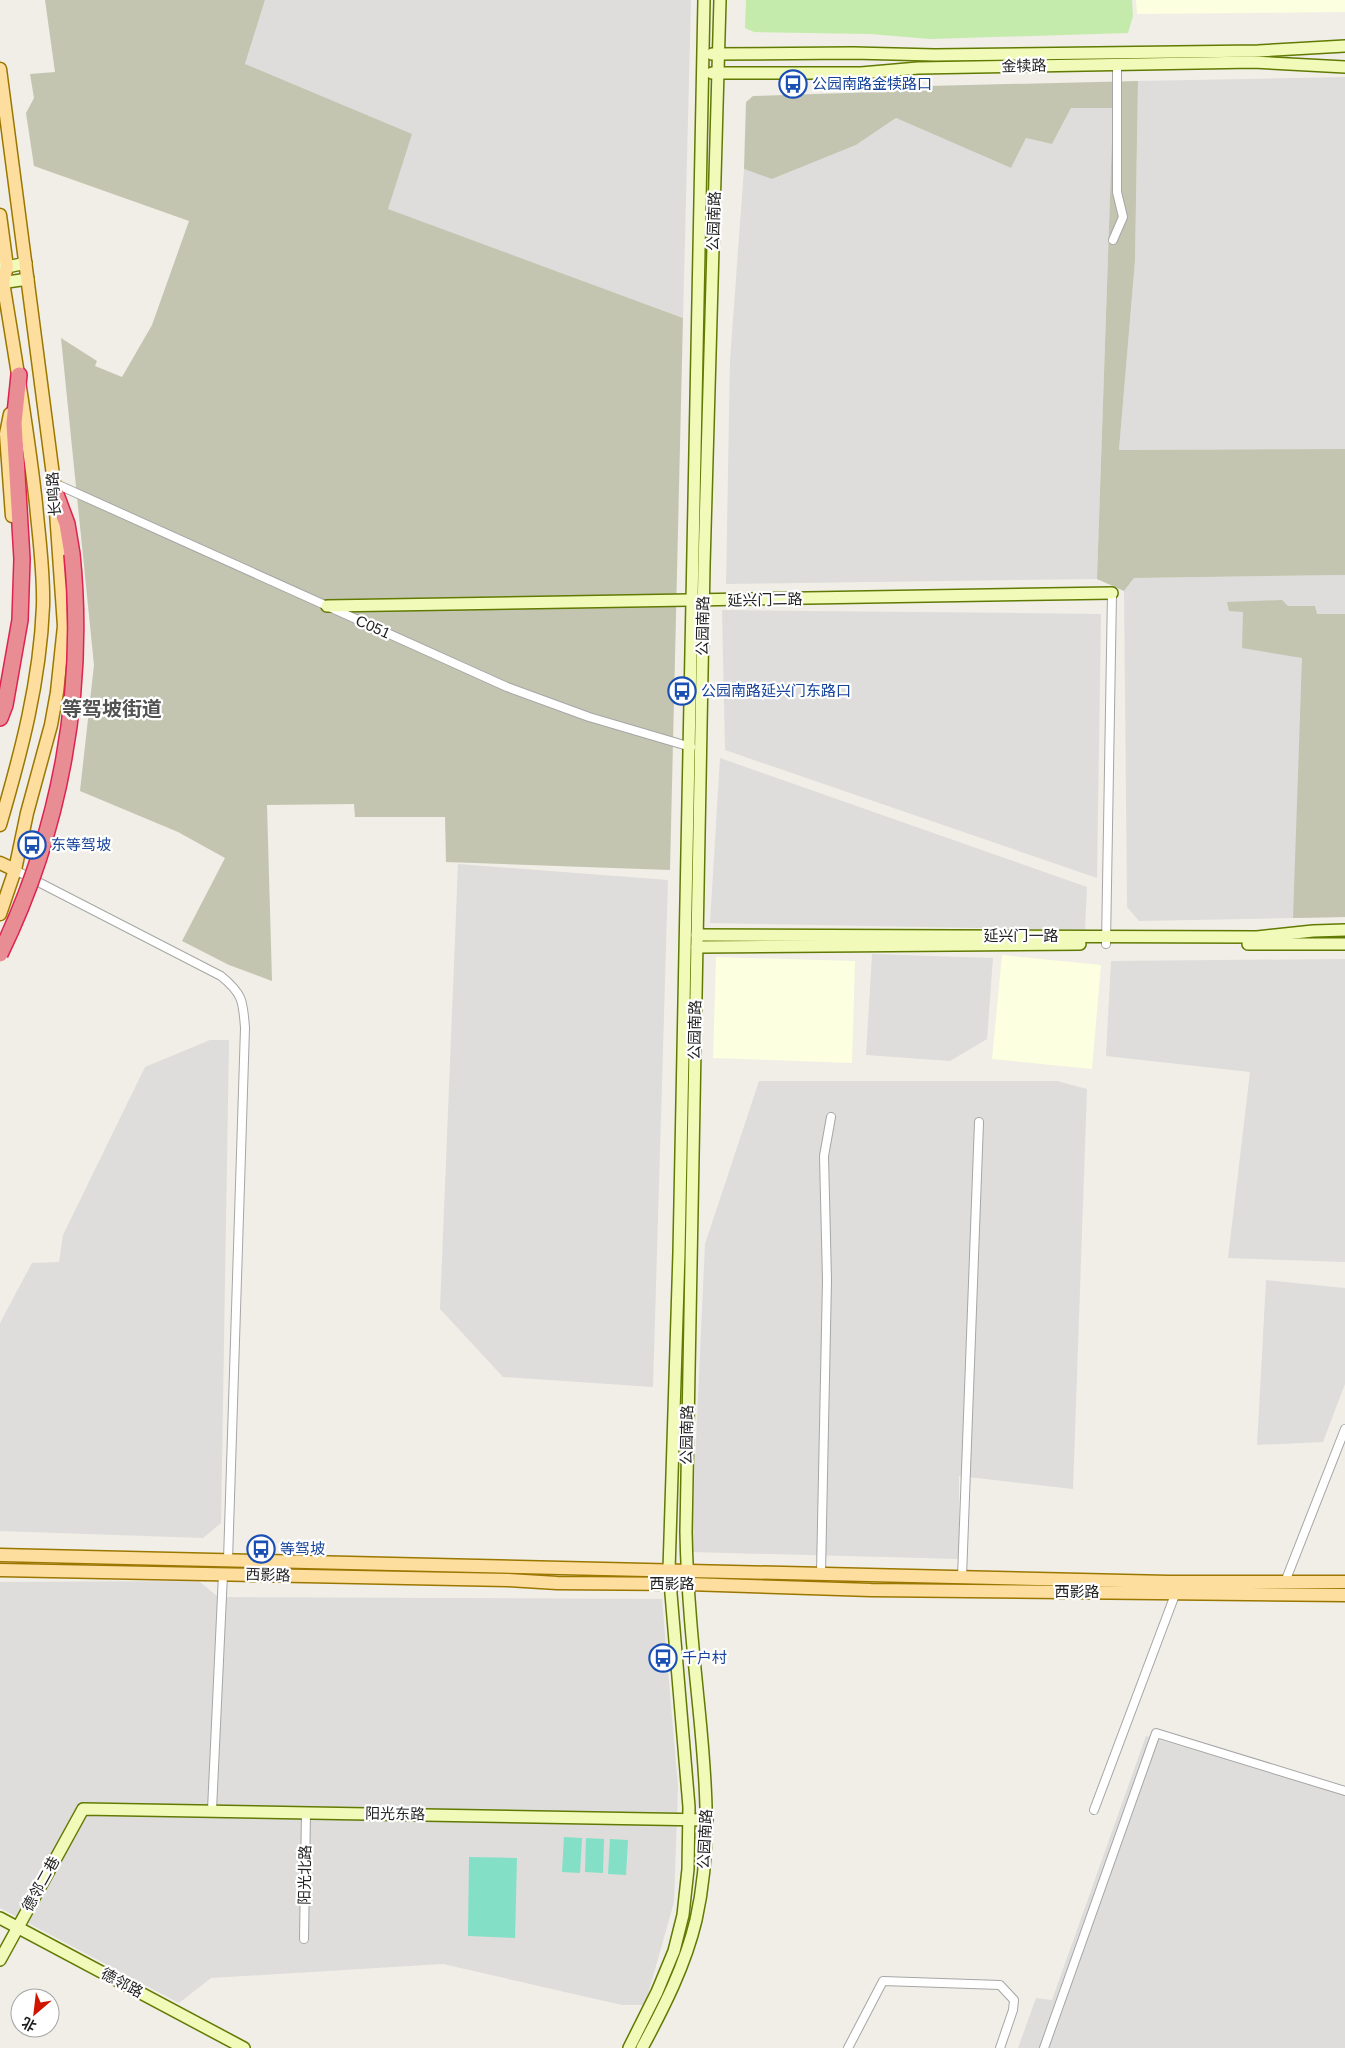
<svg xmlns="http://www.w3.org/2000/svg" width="1345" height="2048" viewBox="0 0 1345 2048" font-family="Arial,'Noto Sans SC',sans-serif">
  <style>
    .residential { fill: #dedddc }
    .education { fill: #fcffe0 }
    .construction { fill: #c3c5b1 }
    .grass { fill: #c4ebab }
    .pitch { fill: #83e0c6 }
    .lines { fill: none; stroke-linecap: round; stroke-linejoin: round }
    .street-casing { stroke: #a6a6a6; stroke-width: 10 }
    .secondary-casing { stroke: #617a03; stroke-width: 14 }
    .primary-casing { stroke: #9b7700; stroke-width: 15 }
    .highway-casing { stroke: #de2350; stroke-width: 18 }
    .street { stroke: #fff; stroke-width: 8 }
    .secondary { stroke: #f1fab9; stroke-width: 11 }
    .primary { stroke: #fdde9e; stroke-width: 12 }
    .highway { stroke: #e88d94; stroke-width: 15 }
    .highway-bridge-casing { stroke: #de2350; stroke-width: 18; stroke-linecap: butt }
    .highway-bridge { stroke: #e88d94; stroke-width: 15 }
    .labels { text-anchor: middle; stroke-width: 4.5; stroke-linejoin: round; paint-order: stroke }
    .street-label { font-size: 15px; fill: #1f1f1f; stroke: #fff }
    .transit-label { font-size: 15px; fill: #164399; stroke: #fff; text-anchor: start }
    .district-label { font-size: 20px; font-weight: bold; fill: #525252; stroke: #fff }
  </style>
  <rect width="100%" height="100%" fill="#f0eee6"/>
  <g class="residential">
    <path d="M265,0H691L683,318L387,209L245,64Z"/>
    <path d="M1345,77V449L1119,450L1135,261L1138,81Z"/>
    <path d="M1071,108H1113L1097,579L726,584L730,360L744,169L772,179L856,145L896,118L1011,168L1026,138L1052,144Z"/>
    <path d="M1345,575V917L1139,921L1127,907L1124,591L1134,578Z"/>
    <path d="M722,610L1101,614L1097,878L725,750Z"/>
    <path d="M720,758L1087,887L1085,930L710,923Z"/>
    <path d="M458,864L668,880L653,1387L503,1377L440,1309Z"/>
    <path d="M872,954L993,958L987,1039L950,1061L866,1055Z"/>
    <path d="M1345,959V1262L1228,1258L1250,1072L1106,1056L1111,961Z"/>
    <path d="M210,1040H229L221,1523L203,1538L0,1531V1323L32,1263L59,1262L63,1235L145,1067Z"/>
    <path d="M759,1081H1057L1087,1089L1073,1489L959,1476V1559L691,1552L705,1244Z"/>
    <path d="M1266,1280L1345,1288V1384L1323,1442L1257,1445Z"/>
    <path d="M199,1581L218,1597L662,1599L678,1787L674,1902L645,2005H622L443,1964L211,1978L179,2003L0,1908V1582Z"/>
    <path d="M1146,1736L1345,1794V2048H1018L1036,1998L1052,2000Z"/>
  </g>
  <g class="education">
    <path d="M1136,0H1345V12L1137,14Z"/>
    <path d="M1002,955L1101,965L1092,1069L992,1059Z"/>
    <path d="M716,957L855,961L852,1063L713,1058Z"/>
  </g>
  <g class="construction">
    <path d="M45,0H265L245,64L412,134L388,209L683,318L670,870L446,862L445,817H355L354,804L267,805L272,981L229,965L182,941L225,858L178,832L80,791L94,665L61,338L97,361L95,366L122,377L152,325L189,221L34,166L26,113L34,98L30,74L55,72Z"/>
    <path d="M1138,81L1135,261L1119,450L1345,449V575L1134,578L1124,591L1097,579L1113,108H1071L1052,144L1026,138L1011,168L896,118L856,145L772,179L744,169L746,102L753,96L877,92L928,86Z"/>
    <path d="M1282,600L1288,606H1315L1317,614H1345V917L1293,918L1302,658L1242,648L1243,612L1229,611L1227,602Z"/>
  </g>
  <path class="grass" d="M746,0H1132L1133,16L1128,33L930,39L870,34L754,32L745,28Z"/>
  <g class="pitch">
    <path d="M564,1837L582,1838L580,1873L562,1872Z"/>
    <path d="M586,1838L604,1839L603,1873L585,1872Z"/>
    <path d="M610,1839L628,1840L626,1875L608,1874Z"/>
    <path d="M469,1857L517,1858L515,1938L468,1936Z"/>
  </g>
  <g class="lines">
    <g class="street-casing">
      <g id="street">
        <path d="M1113,240L1123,217L1117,192V64"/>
        <path d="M54,483L507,687L589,717L691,747"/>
        <path d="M15,870L221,976C243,994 243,1001 245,1028L228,1560"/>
        <path d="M1106,944L1112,593"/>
        <path d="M821,1573L827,1280L824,1156L831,1117"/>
        <path d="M962,1577L979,1122"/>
        <path d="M1285,1582L1345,1429"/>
        <path d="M212,1810L223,1574"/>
        <path d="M1094,1810L1176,1592"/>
        <path d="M304,1939L306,1812"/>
        <path d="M848,2048L883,1981L1000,1985L1014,2000L1013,2010L1000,2048"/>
        <path d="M1044,2048L1156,1733L1345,1791"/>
      </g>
    </g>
    <g class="secondary-casing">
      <g id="secondary">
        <path d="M712,54L853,53L935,55L1258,51L1345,46"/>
        <path d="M712,73H861L918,68L1253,62L1345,67"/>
        <path d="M0,264L7,267L26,263"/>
        <path d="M0,283L28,279"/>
        <path d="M327,606L1112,593"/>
        <path d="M697,935L1257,937L1313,931L1345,930"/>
        <path d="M1248,944H1345"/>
        <path d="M697,947L1080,944"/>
        <path d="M0,1918L244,2048"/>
        <path d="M0,1960L83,1809L707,1820"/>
        <path d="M629,2048L657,1992L674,1951L683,1915L688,1869L689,1807L669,1570L679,1253L704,0"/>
        <path d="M642,2048C664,2007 685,1966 696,1920C712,1849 706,1780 699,1709C693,1650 687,1591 686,1532L704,565L720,0"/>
      </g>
    </g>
    <g class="primary-casing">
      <g id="primary">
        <path d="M0,69L54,483L64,626L57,692L51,725L27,813L15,870L0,914"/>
        <path d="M0,215L7,267L3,282C15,356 28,430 36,504C39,538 44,572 43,606C40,682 21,753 0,825"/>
        <path d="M10,414L6,434L12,516"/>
        <path d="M0,863L15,870"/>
        <path d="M0,1555L1168,1582H1345"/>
        <path d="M0,1570L508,1580L557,1583L688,1584L871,1590L1345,1595"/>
      </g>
    </g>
    <g class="highway-casing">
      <g id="highway">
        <path d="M54,489L67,524L72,554"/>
        <path d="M0,718L5,705L20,620L22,559L14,423L19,375"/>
      </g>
    </g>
    <use href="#street" class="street"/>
    <use href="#secondary" class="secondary"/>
    <use href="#primary" class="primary"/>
    <use href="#highway" class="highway"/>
    <g class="highway-bridge-casing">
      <path id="highway-bridge" d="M0,954C60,831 86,691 72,554"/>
    </g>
    <use href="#highway-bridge" class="highway-bridge"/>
  </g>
  <defs>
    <g id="bus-ring" transform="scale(1.4375)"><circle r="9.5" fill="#fff" stroke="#1a4fb4" stroke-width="1.5"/><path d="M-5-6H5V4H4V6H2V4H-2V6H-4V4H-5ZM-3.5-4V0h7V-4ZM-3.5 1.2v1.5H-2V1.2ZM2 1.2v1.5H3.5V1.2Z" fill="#1a4fb4"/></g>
  </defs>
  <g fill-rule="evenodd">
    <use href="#bus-ring" x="793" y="84"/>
    <use href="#bus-ring" x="682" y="691"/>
    <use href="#bus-ring" x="32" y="845"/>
    <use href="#bus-ring" x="261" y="1549"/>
    <use href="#bus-ring" x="663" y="1658"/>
  </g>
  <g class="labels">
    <g class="street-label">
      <text transform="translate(1024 66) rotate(-1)" y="5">金犊路</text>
      <text transform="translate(714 221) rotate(-88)" y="5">公园南路</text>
      <text transform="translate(54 494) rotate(-94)" y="5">长鸣路</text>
      <text transform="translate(765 600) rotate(-1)" y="5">延兴门二路</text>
      <text transform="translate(703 626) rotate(-89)" y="5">公园南路</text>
      <text transform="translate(373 627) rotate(24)" y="5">C051</text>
      <text x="1021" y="941">延兴门一路</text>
      <text transform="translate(695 1030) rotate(-89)" y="5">公园南路</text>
      <text transform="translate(687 1435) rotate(-89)" y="5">公园南路</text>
      <text transform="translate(268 1575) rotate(2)" y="5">西影路</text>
      <text x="672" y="1589">西影路</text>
      <text x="1077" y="1597">西影路</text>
      <text transform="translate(395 1814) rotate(1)" y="5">阳光东路</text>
      <text transform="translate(705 1839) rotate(-87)" y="5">公园南路</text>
      <text transform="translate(305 1875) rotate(-89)" y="5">阳光北路</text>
      <text transform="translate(41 1884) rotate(-61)" y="5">德邻二巷</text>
      <text transform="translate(122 1983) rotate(28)" y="5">德邻路</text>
    </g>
    <g class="transit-label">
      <text x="812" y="89">公园南路金犊路口</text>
      <text x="701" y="696">公园南路延兴门东路口</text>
      <text x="51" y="850">东等驾坡</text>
      <text x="280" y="1554">等驾坡</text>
      <text x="682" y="1663">千户村</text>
    </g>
    <g class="district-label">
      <text x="112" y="716">等驾坡街道</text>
    </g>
  </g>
  <g transform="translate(35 2013) rotate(208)"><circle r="24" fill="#ffffff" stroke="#a5a5a5"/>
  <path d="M0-4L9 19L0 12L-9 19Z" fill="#cf1500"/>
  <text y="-8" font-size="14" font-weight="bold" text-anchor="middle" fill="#1f1f1f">北</text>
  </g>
</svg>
